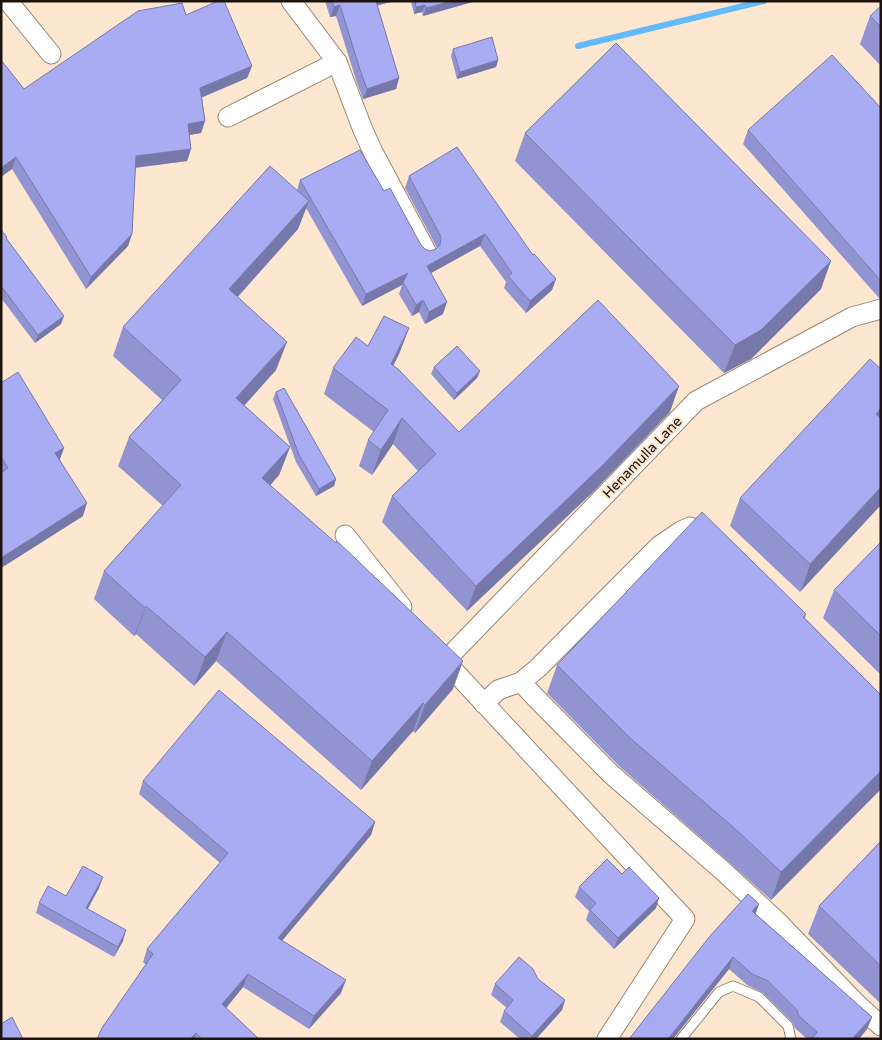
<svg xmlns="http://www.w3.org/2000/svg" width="882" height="1040" viewBox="0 0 882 1040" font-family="'Varela Round',sans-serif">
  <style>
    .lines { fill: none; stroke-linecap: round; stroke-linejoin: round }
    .stream { stroke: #62b9fb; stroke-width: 6 }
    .lane-casing { stroke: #998570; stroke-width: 11 }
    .street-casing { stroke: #998570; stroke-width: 21 }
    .lane { stroke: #fff; stroke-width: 9 }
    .street { stroke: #fff; stroke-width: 19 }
    .wall { fill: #9294d1 }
    .shaded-wall { fill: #7778aa }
    .building { fill: #aaacf3; stroke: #7778aa }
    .labels { text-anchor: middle; stroke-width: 4.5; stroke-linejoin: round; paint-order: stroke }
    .street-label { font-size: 14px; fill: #1b130c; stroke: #fee7d1 }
  </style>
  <rect width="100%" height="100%" fill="#fee7d1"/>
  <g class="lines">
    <path class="stream" d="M578,46L764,1"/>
    <g class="lane-casing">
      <path id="lane" d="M681,1039L719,992L733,986L759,997L788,1026L791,1039"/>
    </g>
    <g class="street-casing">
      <g id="street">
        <path d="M8,1L51,54"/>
        <path d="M291,1L337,62L363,130L373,152L426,251"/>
        <path d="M228,117L337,62"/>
        <path d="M345,535L402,607"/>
        <path d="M442,658L685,919L607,1039"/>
        <path d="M445,661L696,401L852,317L881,309"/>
        <path d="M521,682L535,697L611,774L723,871L779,923L857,1004L881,1026"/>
        <path d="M484,704L498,690L521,682L538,668L659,546L681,531L690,527L706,532L710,535"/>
      </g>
    </g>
    <use href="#lane" class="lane"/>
    <use href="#street" class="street"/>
  </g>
  <g class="wall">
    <path d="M325,1H390V2L377,6L399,78L396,89L363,99L357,83L336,16L330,17Z"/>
    <path d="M411,1H476L423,16L422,12L414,14Z"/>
    <path d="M881,6V66L860,44L870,16Z"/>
    <path d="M186,15L252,66L247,78L202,97L205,121L201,133L189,135L191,149L187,161L135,168L132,234L128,246L86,289L12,169L24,89Z"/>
    <path d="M453,49L498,60L496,67L457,79L451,56Z"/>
    <path d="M881,108V298H879L743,144L748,130Z"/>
    <path d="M525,133L821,289L751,359L724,373L515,161Z"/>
    <path d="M409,176L533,255L556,279L552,290L526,313L504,288L506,282L480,246L431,273L443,314L425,324L419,312L412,316L399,294L402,285L362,306L306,208L298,229L238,297L276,370L244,405L290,447L279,475L270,485L453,689L415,733L413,731L361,790L216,661L194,686L136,634L134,636L94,599L104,571L163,506L118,466L129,437L162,400L113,356L123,327L297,190L300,180L384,191L421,245L425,249L430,251L436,249L437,248L436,246L405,188Z"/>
    <path d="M1,230L61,324L35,343L1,298Z"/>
    <path d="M409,328L399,354L393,366L459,432L670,412L594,491L467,611L382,522L392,496L418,471L393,444L372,475L359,466L368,440L374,432L324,394L333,368L368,346Z"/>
    <path d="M434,367L480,371L477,378L454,400L431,374Z"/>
    <path d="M881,369L800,592L730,526L740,498Z"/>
    <path d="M1,383L64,448L60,459L83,516L1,568Z"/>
    <path d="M276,392L336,479L334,486L316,496L296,462L273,399Z"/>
    <path d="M881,542V675L823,618L834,590Z"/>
    <path d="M806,614L805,618L881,695V789L771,900L730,863L619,766L547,693L557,665Z"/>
    <path d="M143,781L375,822L371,835L282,941L341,993L309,1029L243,987L226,1008L259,1039H97L146,965L143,962L147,949L220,863L139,794Z"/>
    <path d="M881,841V1004L808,934L819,906Z"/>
    <path d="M579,887L656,908L614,949L586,920L589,911L575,897Z"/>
    <path d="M99,888L88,909L123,941L114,957L36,913L39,903Z"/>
    <path d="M756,914L872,1017L867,1029L859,1039H807L795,1028L792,1022L763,993L747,985L729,969L673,1039H629Z"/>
    <path d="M538,979L565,1000L562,1010L536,1039H520L500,1022L504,1011L507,1008L491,995L495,984Z"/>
  </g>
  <g class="shaded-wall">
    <path d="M373,1H390V2L371,7Z"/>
    <path d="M452,1H476L423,16L426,8Z"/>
    <path d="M340,5L336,16L330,17L334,7Z"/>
    <path d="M425,5L422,12L414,14L416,7Z"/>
    <path d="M498,60L496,67L457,79L460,72Z"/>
    <path d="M252,66L247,78L196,100L200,88Z"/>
    <path d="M399,78L396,89L363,99L367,89Z"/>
    <path d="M205,121L201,133L184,136L188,124Z"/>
    <path d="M191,149L187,161L131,168L136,156Z"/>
    <path d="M16,157L12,169L1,177V168Z"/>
    <path d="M309,201L298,229L219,317L229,289Z"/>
    <path d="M132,234L128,246L86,289L91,277Z"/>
    <path d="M485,234L480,246L422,278L427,266Z"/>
    <path d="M831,261L821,289L751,359L724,373L735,345Z"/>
    <path d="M408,273L402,285L362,306L366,294Z"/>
    <path d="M556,279L552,290L526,313L530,301Z"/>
    <path d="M423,300L419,312L412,316L416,305Z"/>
    <path d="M447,302L443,314L425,324L429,312Z"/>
    <path d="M64,316L61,324L35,343L38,335Z"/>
    <path d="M409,328L399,354L381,390L391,364Z"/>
    <path d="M287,342L276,370L226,426L236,398Z"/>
    <path d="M480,371L477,378L454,400L457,393Z"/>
    <path d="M679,386L670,412L594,491L467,611L476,586Z"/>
    <path d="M881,408V425L876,414Z"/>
    <path d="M402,418L393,444L372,475L381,450Z"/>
    <path d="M290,447L279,475L252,506L262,478Z"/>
    <path d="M64,448L59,461L55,453Z"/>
    <path d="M336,479L334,486L316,496L319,489Z"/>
    <path d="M881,487V505L800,592L810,564Z"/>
    <path d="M87,503L83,516L1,568V558Z"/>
    <path d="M146,606L136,634L134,636L145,608Z"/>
    <path d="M227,632L216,661L194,686L205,657Z"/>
    <path d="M463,661L453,689L415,733L425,705Z"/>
    <path d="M423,703L413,731L361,790L372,761Z"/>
    <path d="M881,771V789L771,900L781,872Z"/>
    <path d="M375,822L371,835L273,951L278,938Z"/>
    <path d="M103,877L99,888L82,918L86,908Z"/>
    <path d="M659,898L656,908L614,949L618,938Z"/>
    <path d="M759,904L755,916L752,911Z"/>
    <path d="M126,930L123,941L114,957L118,947Z"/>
    <path d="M733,957L729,969L673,1039H668Z"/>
    <path d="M248,974L243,987L218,1018L222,1004Z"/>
    <path d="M346,980L341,993L309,1029L314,1016Z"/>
    <path d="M565,1000L562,1010L536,1039H531L532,1036Z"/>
    <path d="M872,1017L867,1029L859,1039H852Z"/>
    <path d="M196,1033L194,1039H190Z"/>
  </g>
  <g class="building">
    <path d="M218,1H224L252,66L200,88L205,121L188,124L191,149L136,156L132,234L91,277L16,157L1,168V60L24,89L138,11L182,3L186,15Z"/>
    <path d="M332,1H376L399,78L367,89L361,73L340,5L334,7Z"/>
    <path d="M415,1H452L426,8L425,5L416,7Z"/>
    <path d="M881,6V27L870,16Z"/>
    <path d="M492,37L498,60L460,72L453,49Z"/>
    <path d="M616,43L831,261L761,330L735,345L525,133Z"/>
    <path d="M832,55L881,108V281L748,130Z"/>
    <path d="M457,147L533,255L534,254L556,279L530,301L508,276L512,273L485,234L427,266L447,302L429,312L423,300L416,305L403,282L408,273L366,294L300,180L360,150L384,191L390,188L421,245L425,249L430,251L436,249L440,245L441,239L440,235L409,176Z"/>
    <path d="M270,166L309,201L229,289L287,342L236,398L290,447L262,478L336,543L337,541L463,661L425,705L423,703L372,761L227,632L205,657L146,606L145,608L104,571L181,485L129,437L181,380L123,327Z"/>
    <path d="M1,230L7,237L6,238L64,316L38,335L1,286Z"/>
    <path d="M598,300L679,386L603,465L476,586L392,496L436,454L402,418L381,450L368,440L388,410L333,368L356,337L368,346L384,316L409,328L391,364L398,369L459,432Z"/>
    <path d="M457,346L480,371L457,393L434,367Z"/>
    <path d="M870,359L881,369V408L876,414L881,419V487L810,564L740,498Z"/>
    <path d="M18,372L64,448L55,453L87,503L1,558V473L8,468L1,457V383Z"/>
    <path d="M284,388L336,479L319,489L299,455L276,392Z"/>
    <path d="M702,512L806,614L803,617L881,695V771L781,872L741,834L629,737L557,665Z"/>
    <path d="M881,542V636L834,590Z"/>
    <path d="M219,690L375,822L278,938L346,980L314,1016L248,974L222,1004L259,1039H202L196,1033L190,1039H97L102,1028L153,954L147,949L228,853L143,781Z"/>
    <path d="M881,841V966L819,906Z"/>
    <path d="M607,859L622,874L629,867L659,898L618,938L590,910L596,903L579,887Z"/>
    <path d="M83,866L103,877L86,908L126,930L118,947L39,903L48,886L66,896Z"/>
    <path d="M748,894L759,904L752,911L872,1017L852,1039H812L817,1032L799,1016L797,1010L768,981L752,974L733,957L668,1039H629L710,936Z"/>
    <path d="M519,957L533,969L538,979L565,1000L532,1036L504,1011L513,1000L495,984Z"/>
    <path d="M12,1017L23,1039H1V1024Z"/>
  </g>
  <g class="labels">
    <g class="street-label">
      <text transform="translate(642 457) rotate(-46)" y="5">Henamulla Lane</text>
    </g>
  </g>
  <rect width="882" height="1040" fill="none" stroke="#1b130c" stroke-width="5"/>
</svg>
